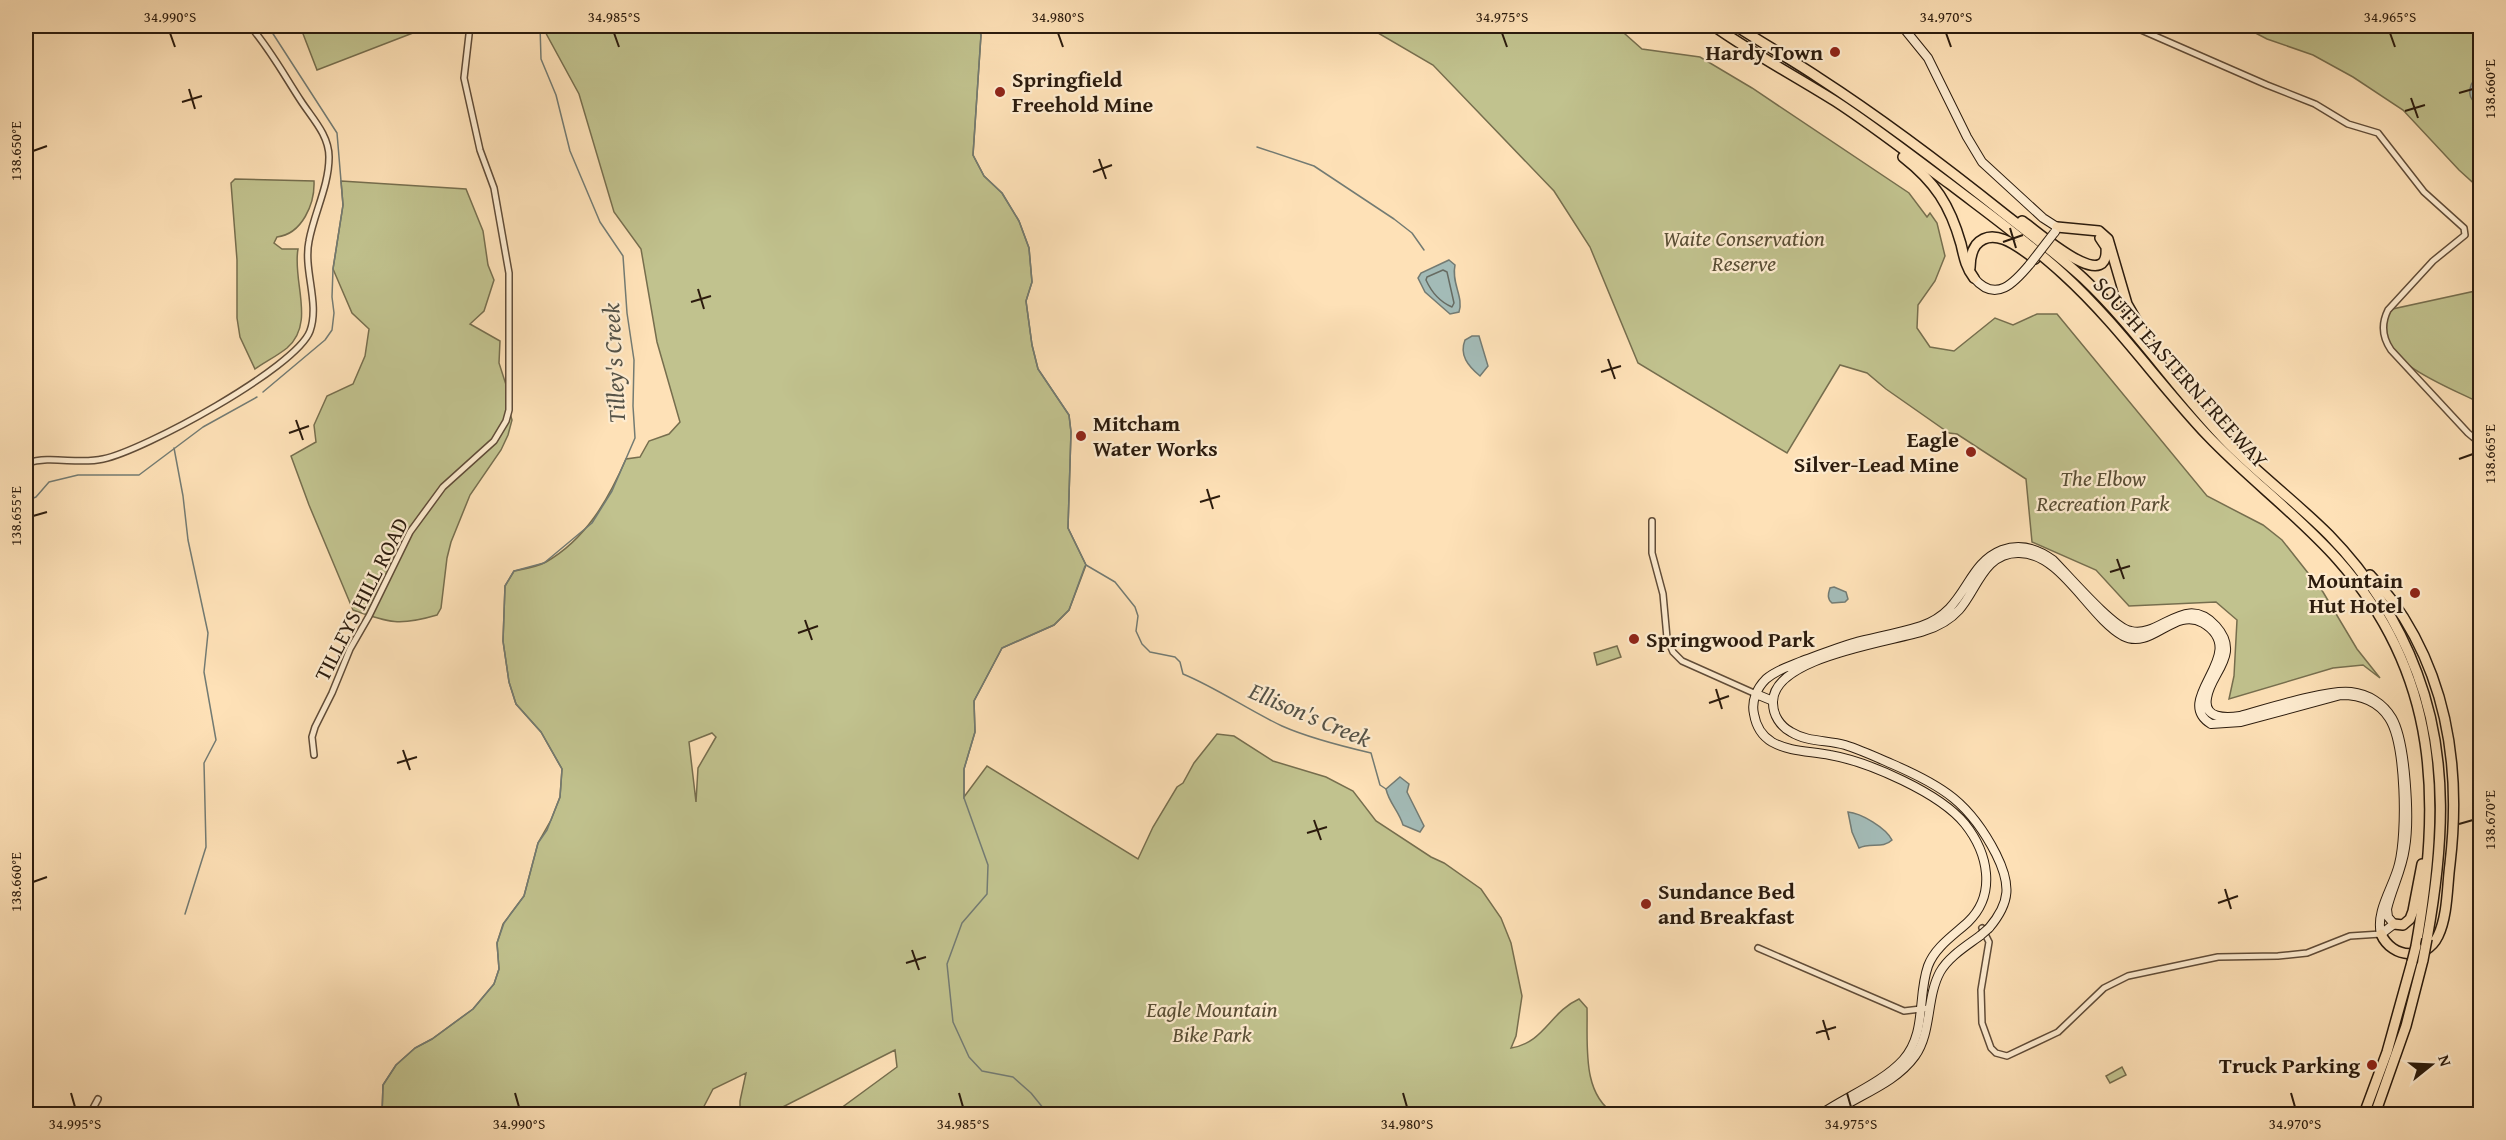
<svg xmlns="http://www.w3.org/2000/svg" width="2506" height="1140" viewBox="0 0 2506 1140" font-family="'Gentium Book Plus',serif">
  <style>
    .green { fill: #c1c28e; stroke: #766e4e; stroke-width: 1.5; fill-rule: evenodd }
    .water { fill: #a3bbb7; stroke: #737b73; stroke-width: 1.5 }
    .lines { fill: none; stroke-linecap: round; stroke-linejoin: round }
    .shore { stroke: #676b62; stroke-width: 1.5 }
    .stream { stroke: #737b73; stroke-width: 1.5 }
    .street-casing { stroke: #604c38; stroke-width: 8 }
    .secondary-casing { stroke: #2b1b0d; stroke-width: 10 }
    .highway-casing { stroke: #2b1b0d; stroke-width: 12 }
    .street { stroke: #feecd0; stroke-width: 5 }
    .secondary { stroke: #feecd0; stroke-width: 8 }
    .highway { stroke: #fee1b7; stroke-width: 9 }
    .secondary-bridge-casing { stroke: #2b1b0d; stroke-width: 10; stroke-linecap: butt }
    .highway-bridge-casing { stroke: #2b1b0d; stroke-width: 12; stroke-linecap: butt }
    .secondary-bridge { stroke: #feecd0; stroke-width: 8 }
    .highway-bridge { stroke: #fee1b7; stroke-width: 9 }
    .ticks { fill: none; stroke: #2b1b0d; stroke-width: 2 }
    .poi-dot { fill: #8f2418; stroke: #feecd0; stroke-width: 2 }
    .labels { text-anchor: middle; stroke-width: 4.5; stroke-linejoin: round; paint-order: stroke }
    .poi-label { font-size: 22px; font-weight: bold; fill: #2b1b0d; stroke: #feecd0; text-anchor: end }
    .park-label { font-size: 22px; font-style: italic; fill: #584d34; stroke: #feecd0 }
    .street-label { font-size: 22px; fill: #2b1b0d; stroke: #feecd0 }
    .water-label { font-size: 24px; font-style: italic; fill: #555348; stroke: #feecd0 }
    .neatline { fill: none; stroke: #2b1b0d; stroke-width: 2 }
    .ticks-label { font-size: 15px; text-anchor: middle; fill: #2b1b0d }
  </style>
  <rect width="100%" height="100%" fill="#fee1b7"/>
  <filter id="stains"><feTurbulence type="fractalNoise" baseFrequency=".00333" numOctaves="4"/><feColorMatrix values="0 0 0 0 .2 0 0 0 0 .09 0 0 0 0 .02 0 0 0 .5 -.17"/></filter>
  <radialGradient id="worn" r=".72"><stop offset=".6" stop-color="#630" stop-opacity="0"/><stop offset="1" stop-color="#630" stop-opacity=".3"/></radialGradient>
  <g class="green">
    <path d="M300,26H431L317,70Z"/>
    <path d="M542,26H977L981,35L973,155L984,176L1002,193L1019,221L1029,248L1032,282L1026,301L1032,345L1038,369L1069,415L1071,432L1068,528L1086,565L1069,610L1054,625L1002,648L974,701L975,732L964,769V797L987,766L1138,859L1153,827L1177,787L1183,783L1194,763L1217,734L1234,736L1273,761L1326,777L1353,791L1376,821L1431,857L1444,863L1481,889L1501,918L1511,943L1522,996L1516,1036L1511,1048C1544,1043 1550,1012 1579,999L1587,1008C1588,1043 1581,1094 1615,1114H833L897,1067L895,1050L769,1114H740V1101L746,1073L713,1089L700,1114H382L383,1085L396,1065L415,1048L432,1039L473,1009L494,984L499,969L497,943L503,924L524,896L538,843L551,820L560,797L562,769L541,732L516,704L509,682L503,641L505,586L514,571C524,569 537,567 546,562C586,539 608,500 626,459L640,457L649,441L669,434L680,422L657,342L641,249L614,212L579,94ZM712,733L716,737L698,768L696,802L689,742Z"/>
    <path d="M1366,26H1616L1642,49L1700,57L1752,88L1909,193L1927,217L1930,213L1937,223L1945,256L1935,281L1918,305L1917,328L1930,347L1954,351L1995,318L2013,325L2037,314H2057L2207,496L2263,525L2282,540L2323,592L2357,649L2380,678L2363,665L2333,668L2229,699L2234,676L2237,620L2216,602L2129,606L2096,570L2032,542L2026,479L1957,434L1949,433L1886,389L1867,373L1840,365L1787,453L1638,363L1590,247L1554,191L1433,65Z"/>
    <path d="M2242,26H2480V189L2459,170L2403,110L2353,77L2313,55L2267,39Z"/>
    <path d="M235,179L314,181C315,204 302,234 277,237L274,243L282,249H298C292,281 316,323 287,348C277,356 265,362 255,369L240,337L237,318V260L231,183Z"/>
    <path d="M341,181L466,189L483,231L488,265L494,280L484,311L470,324L500,341L499,363L509,394V410L512,420L508,435L501,450L470,495L451,542L447,558L441,608L437,615C400,626 389,623 353,610L309,505L291,456L316,442L314,425L327,396L353,384L365,356L369,329L352,313L333,269L343,205Z"/>
    <path d="M2480,290V403C2454,389 2383,364 2383,328C2384,323 2386,316 2388,310Z"/>
    <path d="M1617,646L1621,657L1597,665L1594,653Z"/>
    <path d="M2122,1067L2126,1075L2110,1083L2106,1076Z"/>
  </g>
  <g class="water">
    <path d="M2480,76V102L2476,103C2465,96 2470,80 2480,76Z"/>
    <path d="M1449,260L1455,265C1451,283 1464,297 1459,312L1450,314L1425,292L1418,278L1421,273Z"/>
    <path d="M1472,336H1479L1488,366L1480,376C1468,366 1459,355 1465,340Z"/>
    <path d="M1834,587L1846,592L1848,599L1845,602L1832,603C1827,599 1828,594 1830,588Z"/>
    <path d="M1400,777L1409,784L1407,792L1424,826L1420,832L1403,825C1399,811 1389,803 1386,789Z"/>
    <path d="M1848,812C1861,813 1886,828 1892,840C1883,849 1870,842 1859,848L1852,832Z"/>
  </g>
  <g class="lines">
    <path class="shore" d="M1443,270L1447,272L1454,303L1452,307C1440,302 1431,291 1426,280L1427,277Z"/>
    <g class="stream">
      <path d="M977,26L981,35L973,155L984,176L1002,193L1019,221L1029,248L1032,282L1026,301L1032,345L1038,369L1069,415L1071,432L1068,528L1086,565L1115,582L1135,607L1138,616L1136,631L1142,644L1150,652L1175,657L1180,662L1183,674C1217,688 1248,710 1282,726C1309,738 1341,746 1371,753L1380,785L1386,789"/>
      <path d="M1257,147L1314,166L1394,219L1412,233L1424,250"/>
      <path d="M263,392L325,340L332,330L334,313L332,297L333,269L343,205L337,133L268,26"/>
      <path d="M174,448L183,496L188,540L208,633L204,672L216,740L204,763L206,847L185,914"/>
      <path d="M26,501L36,497L49,482L78,475H139L203,427L257,397"/>
      <path d="M382,1114L383,1085L396,1065L415,1048L432,1039L473,1009L494,984L499,969L497,943L504,923L524,896L538,843L547,830L560,797L562,769L541,732L516,704L509,682L503,641L505,586L514,571L544,563L592,523L612,491L635,438L633,406L634,360L627,313L623,256L600,222L570,151L556,95L541,59L540,26"/>
      <path d="M1048,1114L1031,1093L1013,1077L982,1071L969,1057L953,1022L947,964L962,923L987,894L988,865L964,798V769L975,732L974,701L1002,648L1054,625L1069,610L1085,566"/>
    </g>
    <g class="street-casing">
      <g id="street">
        <path d="M2132,26L2267,85L2315,104L2348,124L2378,133L2424,192L2464,228L2465,235L2433,261L2388,310C2381,324 2382,337 2391,350L2468,433L2480,443"/>
        <path d="M27,463C52,455 78,465 103,459C143,451 296,368 310,331C320,303 303,270 309,241C314,213 329,186 329,157C329,135 312,118 301,101C284,75 270,49 250,26"/>
        <path d="M1652,521V553L1663,594L1667,638L1673,652L1682,661L1756,694"/>
        <path d="M314,755L312,737L315,727L332,693L350,649L369,616L410,532L443,487L494,441L506,421L509,410V273L494,188L480,150L464,78L470,26"/>
        <path d="M1982,928L1989,942L1981,990L1982,1023L1991,1048L1996,1053L2007,1056L2058,1032L2104,988L2128,976L2218,957L2278,956L2307,953L2350,936L2381,934"/>
        <path d="M1758,948L1904,1011L1929,1008"/>
        <path d="M90,1114L98,1099"/>
      </g>
    </g>
    <g class="secondary-casing">
      <g id="secondary">
        <path d="M1902,26L1928,58L1967,137L1982,162L2043,218L2057,227L2055,232"/>
        <path d="M1974,278C1996,304 2015,282 2030,264"/>
        <path d="M1756,694L1773,701"/>
        <path d="M1821,1114C1846,1097 1883,1082 1903,1060C1927,1033 1917,997 1928,966C1935,947 1954,935 1968,922C1997,894 1988,853 1965,824C1940,793 1869,762 1830,755C1811,751 1790,752 1772,742C1762,736 1756,726 1754,714C1751,701 1757,688 1766,679C1776,670 1790,666 1802,661C1819,655 1836,648 1853,643C1876,637 1899,633 1921,626C1968,610 1964,565 2002,550C2021,543 2038,549 2053,560C2068,575 2113,628 2131,631C2161,638 2185,592 2216,626C2242,655 2210,673 2207,698C2203,719 2226,718 2240,716C2266,709 2327,689 2351,692C2368,694 2383,703 2392,718C2406,742 2410,819 2405,848C2402,870 2392,888 2387,909L2388,917L2394,924L2381,934C2375,911 2394,886 2399,864C2407,833 2406,744 2389,718C2378,701 2360,695 2341,695L2241,722L2211,724C2170,699 2253,653 2203,623C2174,606 2152,651 2123,636C2088,616 2061,552 2018,553C1984,553 1977,590 1959,610C1950,620 1937,627 1924,631C1891,642 1771,657 1773,703C1773,715 1780,726 1791,732C1807,742 1827,740 1845,745C1861,750 1876,757 1892,764C1943,786 1970,803 1996,854C2011,884 2011,902 1989,928"/>
        <path d="M1831,1114C1858,1095 1895,1084 1915,1056C1932,1032 1926,998 1940,972C1949,956 1968,945 1981,935"/>
      </g>
    </g>
    <g class="highway-casing">
      <g id="highway">
        <path d="M1714,26C1752,53 1795,76 1835,101C1875,127 1913,157 1951,185C1989,214 2028,242 2063,274C2117,323 2158,383 2208,436C2249,479 2298,515 2338,560C2441,676 2441,802 2416,946"/>
        <path d="M1736,26C1764,44 1792,60 1819,78C1884,120 1947,168 2007,216C2033,236 2059,256 2083,278C2137,329 2177,391 2229,444C2261,476 2297,503 2329,535C2367,574 2398,622 2417,673C2450,760 2443,850 2427,939"/>
        <path d="M1903,157C1935,182 1950,205 1961,244C1964,257 1966,268 1974,278"/>
        <path d="M2022,221C2034,228 2110,298 2106,247L2100,238"/>
        <path d="M2057,227L2099,231L2108,239L2127,304L2149,342"/>
        <path d="M1970,268C1970,259 1971,252 1976,245C1993,225 2020,248 2035,259"/>
        <path d="M2370,575C2377,583 2385,591 2391,599C2448,677 2461,770 2450,864C2447,886 2448,915 2438,936C2426,961 2392,959 2381,934"/>
        <path d="M2394,924L2403,925L2410,919L2413,911L2422,864"/>
        <path d="M2364,1114L2387,1052L2412,962"/>
        <path d="M2375,1114L2406,1026L2423,960"/>
      </g>
    </g>
    <use href="#street" class="street"/>
    <use href="#secondary" class="secondary"/>
    <use href="#highway" class="highway"/>
    <g class="secondary-bridge-casing">
      <g id="secondary-bridge">
        <path d="M2030,264L2054,233"/>
        <path d="M1981,935L1989,928"/>
      </g>
    </g>
    <g class="highway-bridge-casing">
      <g id="highway-bridge">
        <path d="M2423,960L2427,939"/>
        <path d="M2412,962L2416,946"/>
      </g>
    </g>
    <use href="#secondary-bridge" class="secondary-bridge"/>
    <use href="#highway-bridge" class="highway-bridge"/>
  </g>
  <path class="ticks" d="M170,33L175,47M614,33L619,47M1058,33L1063,47M1502,33L1507,47M1946,33L1951,47M2390,33L2395,47M189,89L195,109M2459,93L2473,89M2411,98L2418,118M182,102L202,96M2405,111L2425,105M33,151L47,146M1099,159L1106,179M1093,172L1112,165M2010,228L2016,248M2003,242L2023,235M698,289L704,309M691,302L711,296M1608,359L1615,379M1601,372L1621,366M296,420L303,440M289,433L309,426M2459,459L2473,454M1207,489L1213,509M1200,502L1220,496M33,516L47,512M2117,559L2124,579M2110,572L2130,566M805,620L812,640M798,633L818,626M1716,689L1722,709M1709,703L1729,696M403,750L410,770M397,763L417,757M1314,820L1321,840M2459,824L2473,820M1307,833L1327,827M33,882L47,877M2225,889L2231,909M2218,903L2238,896M912,950L919,970M906,963L926,957M1823,1020L1829,1040M1816,1033L1836,1027M71,1093L75,1107M515,1093L519,1107M959,1093L963,1107M1403,1093L1407,1107M1847,1093L1851,1107M2291,1093L2295,1107"/>
  <g class="poi-dot">
    <circle cx="1835" cy="52" r="6"/>
    <circle cx="1000" cy="92" r="6"/>
    <circle cx="1081" cy="436" r="6"/>
    <circle cx="1971" cy="452" r="6"/>
    <circle cx="2415" cy="593" r="6"/>
    <circle cx="1634" cy="639" r="6"/>
    <circle cx="1646" cy="904" r="6"/>
    <circle cx="2372" cy="1065" r="6"/>
  </g>
  <g class="labels">
    <g class="poi-label">
      <text x="1823" y="60">Hardy Town</text>
      <text x="1012" y="87" text-anchor="start">Springfield<tspan x="1012" dy="25">Freehold Mine</tspan></text>
      <text x="1093" y="431" text-anchor="start">Mitcham<tspan x="1093" dy="25">Water Works</tspan></text>
      <text x="1959" y="447">Eagle<tspan x="1959" dy="25">Silver-Lead Mine</tspan></text>
      <text x="2403" y="588">Mountain<tspan x="2403" dy="25">Hut Hotel</tspan></text>
      <text x="1646" y="647" text-anchor="start">Springwood Park</text>
      <text x="1658" y="899" text-anchor="start">Sundance Bed<tspan x="1658" dy="25">and Breakfast</tspan></text>
      <text x="2360" y="1073">Truck Parking</text>
    </g>
    <g class="park-label">
      <text x="1744" y="246">Waite Conservation<tspan x="1744" dy="25">Reserve</tspan></text>
      <text x="2103" y="486">The Elbow<tspan x="2103" dy="25">Recreation Park</tspan></text>
      <text x="1212" y="1017">Eagle Mountain<tspan x="1212" dy="25">Bike Park</tspan></text>
    </g>
    <g class="street-label">
      <text transform="translate(2181 372) rotate(48)" y="8">SOUTH EASTERN FREEWAY</text>
      <text transform="translate(361 599) rotate(-63)" y="8">TILLEYS HILL ROAD</text>
    </g>
    <g class="water-label">
      <text transform="translate(614 363) rotate(-93)" y="8">Tilley's Creek</text>
      <text transform="translate(1310 715) rotate(23)" y="8">Ellison's Creek</text>
    </g>
  </g>
  <rect width="2506" height="1140" fill="none" stroke="#fee1b7" stroke-width="66"/>
  <g transform="translate(2431 1065) rotate(72)" stroke="#feecd0" stroke-width="4.5" paint-order="stroke">
  <path d="M0-4.5L10 22L0 15L-10 22Z" fill="#2b1b0d"/>
  <text y="-9" font-size="16" font-weight="bold" text-anchor="middle" fill="#2b1b0d">N</text>
  </g>
  <rect x="33" y="33" width="2440" height="1074" class="neatline"/>
  <g class="ticks-label">
    <text x="170" y="22">34.990°S</text>
    <text x="614" y="22">34.985°S</text>
    <text x="1058" y="22">34.980°S</text>
    <text x="1502" y="22">34.975°S</text>
    <text x="1946" y="22">34.970°S</text>
    <text x="2390" y="22">34.965°S</text>
    <text transform="translate(2490 89) rotate(-90)" y="5">138.660°E</text>
    <text transform="translate(16 151) rotate(-90)" y="5">138.650°E</text>
    <text transform="translate(2490 454) rotate(-90)" y="5">138.665°E</text>
    <text transform="translate(16 516) rotate(-90)" y="5">138.655°E</text>
    <text transform="translate(2490 820) rotate(-90)" y="5">138.670°E</text>
    <text transform="translate(16 882) rotate(-90)" y="5">138.660°E</text>
    <text x="75" y="1129">34.995°S</text>
    <text x="519" y="1129">34.990°S</text>
    <text x="963" y="1129">34.985°S</text>
    <text x="1407" y="1129">34.980°S</text>
    <text x="1851" y="1129">34.975°S</text>
    <text x="2295" y="1129">34.970°S</text>
  </g>
  <rect width="100%" height="100%" filter="url(#stains)"/>
  <rect width="100%" height="100%" fill="url(#worn)"/>
</svg>
